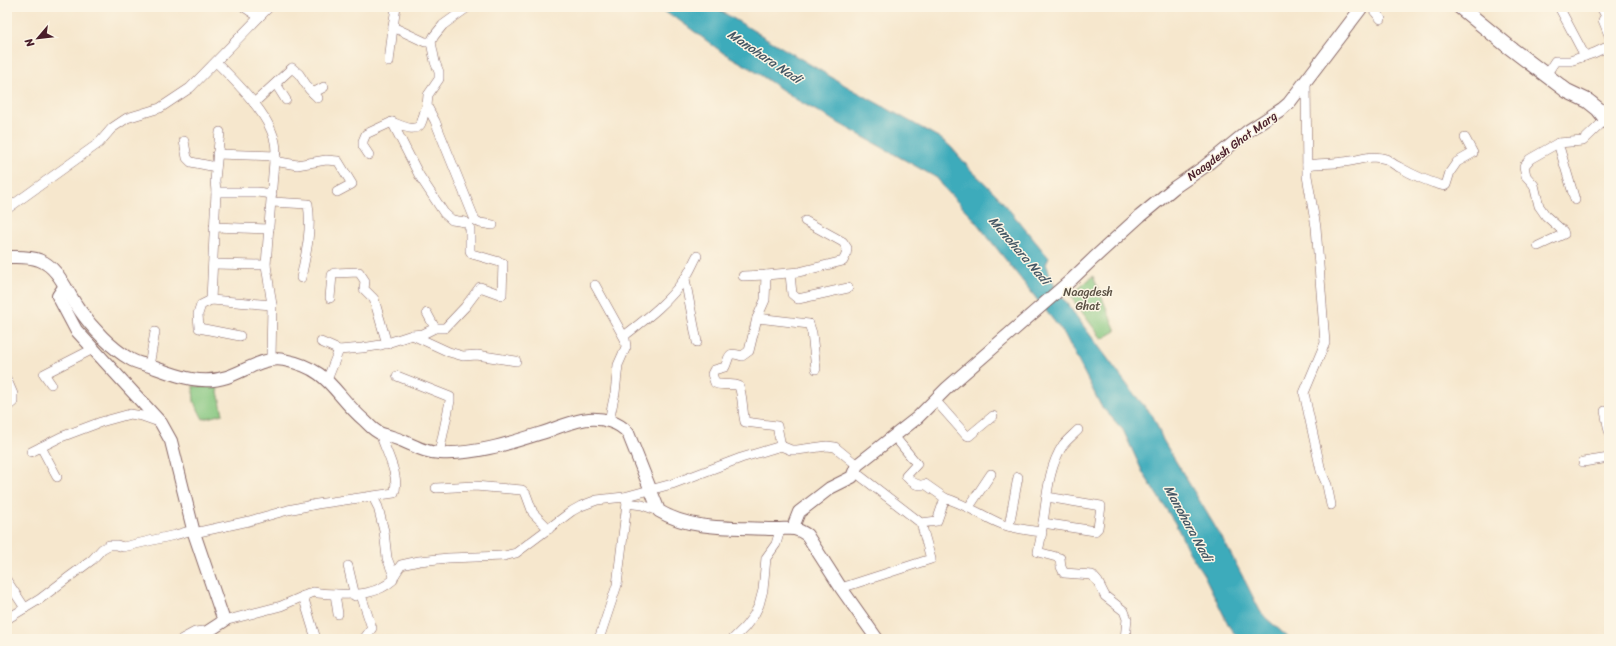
<svg xmlns="http://www.w3.org/2000/svg" width="1616" height="646" viewBox="0 0 1616 646" font-family="Sriracha,sans-serif">
  <style>
    .green { fill: #84c67f; stroke: #677255 }
    .water { fill: #3cabbb; stroke: #436573 }
    .lines { fill: none; stroke-linecap: round; stroke-linejoin: round }
    .street-casing { stroke: #866564; stroke-width: 10 }
    .secondary-casing { stroke: #866564; stroke-width: 14 }
    .primary-casing { stroke: #866564; stroke-width: 16 }
    .street { stroke: #fff; stroke-width: 9 }
    .secondary { stroke: #fff; stroke-width: 12 }
    .primary { stroke: #fff; stroke-width: 14 }
    .labels { text-anchor: middle; stroke-width: 3; stroke-linejoin: round; paint-order: stroke }
    .street-label { font-size: 12px; fill: #4a1f2b; stroke: #fcf5e5 }
    .park-label { font-size: 12px; fill: #5b5144; stroke: #fcf5e5 }
    .water-label { font-size: 13px; font-style: italic; fill: #445765; stroke: #fcf5e5 }
  </style>
  <rect width="100%" height="100%" fill="#fcf5e5"/>
  <filter id="ink" filterUnits="userSpaceOnUse"><feTurbulence type="fractalNoise" baseFrequency=".025" numOctaves="2"/><feDisplacementMap in="SourceGraphic" scale="8" xChannelSelector="R" yChannelSelector="G"/><feConvolveMatrix kernelMatrix="1 2 1 2 8 2 1 2 1" color-interpolation-filters="sRGB"/></filter>
  <filter id="wash" filterUnits="userSpaceOnUse"><feTurbulence type="fractalNoise" baseFrequency=".012" numOctaves="4" result="noise"/><feDisplacementMap in="SourceGraphic" scale="16" xChannelSelector="R" yChannelSelector="G"/><feGaussianBlur stdDeviation="0.9" result="paint"/><feColorMatrix in="noise" values="0 0 0 0 0 0 0 0 0 0 0 0 0 0 0 0 0 1.4 0 .05"/><feComposite in="paint" operator="in"/></filter>
  <g filter="url(#wash)">
    <rect width="100%" height="100%" fill="#f6e7cd"/>
    <g class="green">
      <path d="M1093,276L1116,331L1102,339L1070,296Z"/>
      <path d="M193,386L217,387L223,414L203,419L194,402Z"/>
    </g>
    <path class="water" d="M654,7H714L848,87L940,138L951,147L971,170L996,194L1049,258L1046,264L1056,289L1134,394L1153,416L1163,440L1225,543L1244,579L1260,611L1266,618L1290,639H1239L1230,628L1204,575L1189,552L1175,523L1143,473L1123,430L1101,406L1065,335L972,217L946,190L937,178L797,100L750,68L722,52L676,18Z"/>
  </g>
  <g filter="url(#ink)">
    <g class="lines">
      <g class="street-casing">
        <g id="street">
          <path d="M244,7L259,17"/>
          <path d="M1371,7L1381,19"/>
          <path d="M1559,7L1585,56"/>
          <path d="M1601,7L1606,16L1603,20L1609,35"/>
          <path d="M393,27L425,42H431"/>
          <path d="M216,62C237,83 286,129 274,161L266,265L272,305L271,359"/>
          <path d="M389,62L393,27L396,7"/>
          <path d="M1546,75L1555,61H1570L1594,53L1609,46"/>
          <path d="M1306,81L1307,176L1316,227L1325,343L1304,393L1321,471L1327,485L1331,505"/>
          <path d="M276,84L286,100"/>
          <path d="M313,93L324,87"/>
          <path d="M254,103L292,68L299,74L309,89L318,98"/>
          <path d="M427,106L428,95L439,79V72L435,62L431,42L434,36L443,25L468,7"/>
          <path d="M184,141L187,158L191,162L216,167"/>
          <path d="M217,154L276,156"/>
          <path d="M369,155L363,146V141L366,134L392,122"/>
          <path d="M274,161L297,165L326,160L338,161L352,184L337,192"/>
          <path d="M1307,165C1319,163 1331,164 1343,162C1358,161 1371,154 1386,159C1390,161 1394,165 1399,167C1413,175 1428,182 1444,186L1446,185L1450,172L1457,162L1473,153L1465,138"/>
          <path d="M216,192H257L272,194"/>
          <path d="M1575,200L1558,143L1583,141L1606,119"/>
          <path d="M272,202L308,204C312,229 306,254 301,278"/>
          <path d="M7,209L99,143L112,128L127,118L160,108L190,88L269,7"/>
          <path d="M214,227L269,229"/>
          <path d="M1538,246L1564,234L1563,231L1546,216L1539,206L1534,185L1526,176L1524,166L1530,159L1558,143"/>
          <path d="M213,264L266,265"/>
          <path d="M790,274L792,294L798,299L848,288"/>
          <path d="M766,275L765,300L757,318L749,351L742,356C727,351 730,356 725,367L714,370L712,374L715,383C722,387 731,382 739,386C743,397 742,410 745,422L777,426L781,446"/>
          <path d="M743,276L766,275L799,272L843,261L846,255L847,248L843,242L805,221"/>
          <path d="M685,279L697,342"/>
          <path d="M595,285L625,339L626,347L618,365L615,393L609,421"/>
          <path d="M330,298L332,275L334,273L359,272L365,281L364,289L374,299L387,344"/>
          <path d="M211,300L216,192L215,180L220,132"/>
          <path d="M757,318L809,324L812,333L816,369"/>
          <path d="M435,328H445L465,307L480,287L502,295L503,263L472,254L470,251V229L468,224L465,222L452,220L444,213L419,175L392,122C400,125 418,135 422,121C424,115 424,111 427,106L435,121L475,220L480,223L493,225"/>
          <path d="M412,335L449,352L463,356L477,355L516,361"/>
          <path d="M240,336L199,328L198,314L201,305L211,300L272,305"/>
          <path d="M624,336C646,319 669,302 685,278C690,272 693,263 697,256"/>
          <path d="M321,342L339,350L362,348L381,345L412,335L423,334L435,328L427,313"/>
          <path d="M149,366L155,332"/>
          <path d="M397,376L450,397V401L439,453"/>
          <path d="M7,380L13,394V402L7,407"/>
          <path d="M327,380L339,350"/>
          <path d="M51,384L44,374L93,349"/>
          <path d="M935,400L966,435L969,436L993,416"/>
          <path d="M1605,411L1609,431"/>
          <path d="M894,436L917,464L906,476C911,482 918,487 925,484L945,498"/>
          <path d="M41,447L57,477"/>
          <path d="M31,452L61,437L101,422L130,414L142,416L159,422"/>
          <path d="M1583,462L1609,458"/>
          <path d="M436,488L475,486L522,490L526,494L533,513L549,529"/>
          <path d="M373,497L378,507L384,531L387,558L394,576"/>
          <path d="M624,497L672,484L741,458L781,446L791,450H797L827,446L835,447L857,465"/>
          <path d="M969,507L991,474"/>
          <path d="M921,523L937,521L945,498C965,504 981,515 999,523C1012,529 1028,530 1042,532L1038,552L1060,558L1061,567L1064,573L1092,575L1098,582L1105,596L1124,611L1127,619L1125,639"/>
          <path d="M1043,523L1095,531L1098,528L1101,506L1047,497"/>
          <path d="M1009,526L1018,477"/>
          <path d="M1042,529C1047,501 1047,469 1063,445C1067,440 1073,435 1078,430"/>
          <path d="M194,533L249,521L288,510L317,504L394,493C401,477 385,450 380,433"/>
          <path d="M348,566L355,596"/>
          <path d="M7,581L25,608"/>
          <path d="M841,588L931,559L921,523L855,472"/>
          <path d="M335,594L338,614"/>
          <path d="M361,595L372,628L364,639"/>
          <path d="M303,596L316,639"/>
          <path d="M7,619L40,599L69,577L92,560L102,549L109,545H117L123,547L175,535L193,530"/>
          <path d="M224,621L281,606L313,592C322,594 329,594 338,594C359,595 377,594 393,580L394,576L401,565L419,561L448,558L504,556L516,553L572,511L581,506L597,500L624,497L627,503L642,505L659,511"/>
          <path d="M182,639L195,632L203,631L204,634"/>
          <path d="M599,639L617,585L627,503"/>
          <path d="M733,639L745,627L754,615L759,605L763,590L766,558L776,544L780,530"/>
        </g>
      </g>
      <g class="secondary-casing">
        <g id="secondary">
          <path d="M7,257C17,257 30,256 39,260C59,267 67,293 79,309C92,328 111,348 130,359C136,363 144,364 150,366C175,375 200,386 227,377C245,371 265,356 284,360C331,369 333,394 365,421C370,426 375,432 382,434C389,436 396,438 403,441C415,446 426,453 440,453C476,455 513,442 548,431C561,426 575,420 589,419C603,418 619,422 628,433L659,511C692,531 734,527 772,529C788,530 793,525 807,535L841,588L877,639"/>
          <path d="M64,287L58,296L76,330L161,423L171,441L194,533L224,621L204,634L206,639"/>
          <path d="M795,528V522L799,512L830,488L852,477L857,465L917,418L947,388L1071,280L1094,258L1140,216L1175,187L1204,167L1248,131L1282,109L1289,103L1362,7"/>
        </g>
      </g>
      <g class="primary-casing">
        <path id="primary" d="M1460,7L1509,47L1567,91L1588,101L1598,109L1609,123"/>
      </g>
      <use href="#street" class="street"/>
      <use href="#secondary" class="secondary"/>
      <use href="#primary" class="primary"/>
    </g>
  </g>
  <g class="labels">
    <g class="street-label">
      <text transform="translate(1232 146) rotate(-36)" y="4">Naagdesh Ghat Marg</text>
    </g>
    <g class="park-label">
      <text x="1088" y="296">Naagdesh<tspan x="1088" dy="14">Ghat</tspan></text>
    </g>
    <g class="water-label">
      <text transform="translate(765 56) rotate(34)" y="5">Manohara Nadi</text>
      <text transform="translate(1020 250) rotate(49)" y="5">Manohara Nadi</text>
      <text transform="translate(1189 523) rotate(61)" y="5">Manohara Nadi</text>
    </g>
  </g>
  <rect width="1616" height="646" fill="none" stroke="#fcf5e5" stroke-width="24"/>
  <g transform="translate(38 38) rotate(242)" stroke="#fcf5e5" stroke-width="3" paint-order="stroke">
  <path d="M0-3L7 15L0 10L-7 15Z" fill="#4a1f2b"/>
  <text y="-6" font-size="11" font-weight="bold" text-anchor="middle" fill="#4a1f2b">N</text>
  </g>
</svg>
